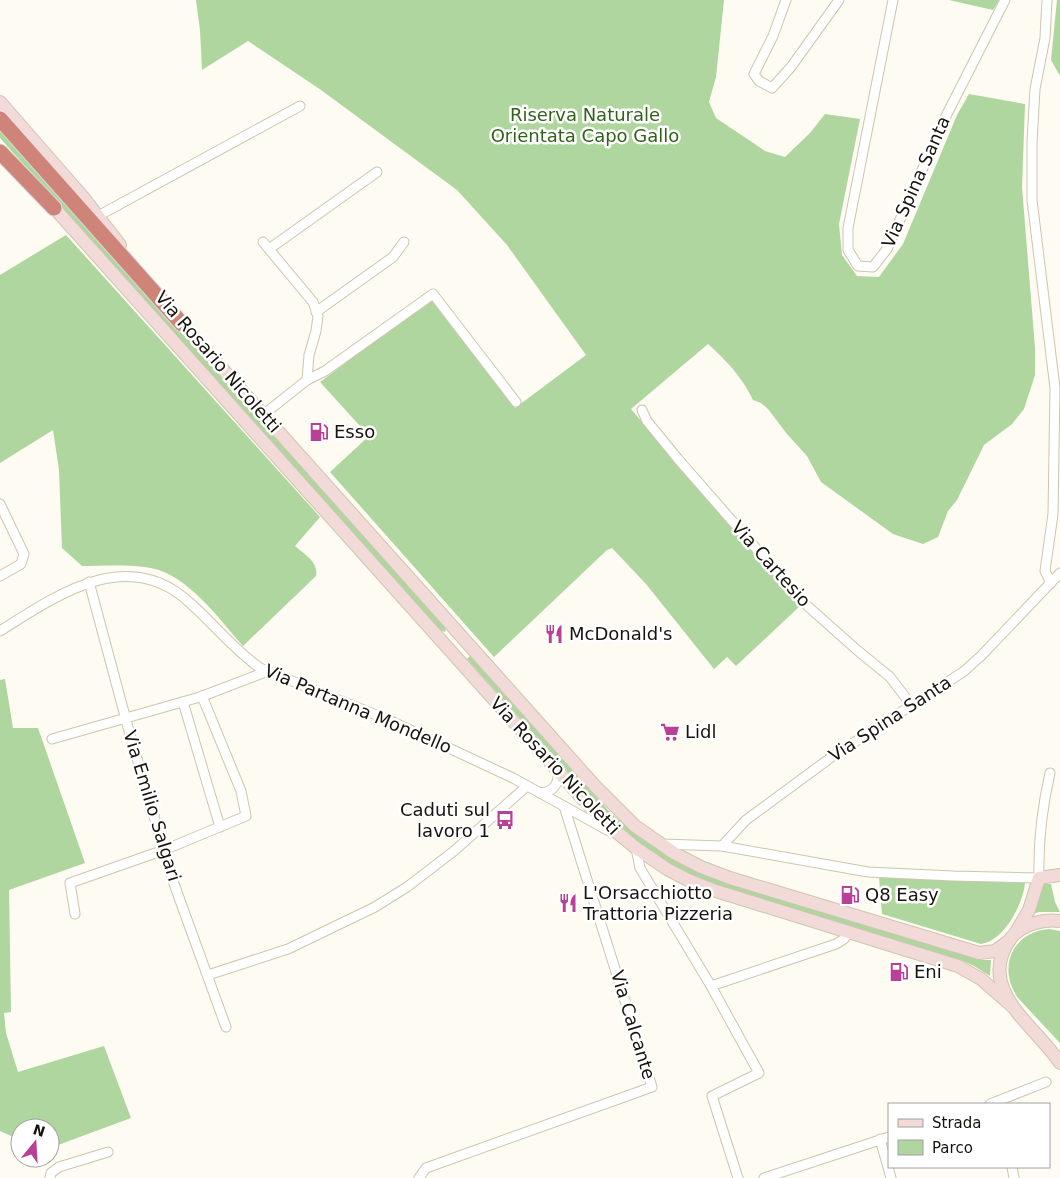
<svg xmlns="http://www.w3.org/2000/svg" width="1060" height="1178" viewBox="0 0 1060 1178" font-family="'DejaVu Sans',sans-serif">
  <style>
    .green { fill: #aed69e }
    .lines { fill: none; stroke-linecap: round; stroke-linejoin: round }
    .street-casing { stroke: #cdc5af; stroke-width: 11 }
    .secondary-casing { stroke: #cdc5af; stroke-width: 14 }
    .highway-casing { stroke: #dad9d8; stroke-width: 17 }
    .street { stroke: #fff; stroke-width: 9 }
    .secondary { stroke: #f1dad7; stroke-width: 12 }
    .highway { stroke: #cf847a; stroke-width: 15 }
    .labels { text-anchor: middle; stroke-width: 5; stroke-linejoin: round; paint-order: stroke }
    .park-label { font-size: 18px; fill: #32611a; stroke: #fff }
    .street-label { font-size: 18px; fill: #16140c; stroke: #fff }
    .poi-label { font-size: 18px; fill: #16140c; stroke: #fff; text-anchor: start }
  </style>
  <rect width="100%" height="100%" fill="#fefbf2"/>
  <g class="green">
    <path d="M196,0H724L716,77L709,102L716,118L765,151L785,157L810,133L825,114L860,119L839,224L842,255L857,276L879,277L903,244L957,115L969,94L1025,104L1022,187L1035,348V375L1024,409L1012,424L984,445L957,500L948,511L938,537L923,544L893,534L821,482L807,456L787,434L768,409L761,403L753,400C742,377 727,361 708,344L631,409L800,606L736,666L727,657L714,669L646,584L612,548L607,550L494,657L330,472L369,436L320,382L431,299L515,408L586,355L507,245L457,190L321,90L248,41L202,70L200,30Z"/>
    <path d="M949,0H999L993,10Z"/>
    <path d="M1057,0H1060V76L1051,60Z"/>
    <path d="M0,128L446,628L445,632L440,630L0,138Z"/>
    <path d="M66,235L320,517L295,546C304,554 319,562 316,576L243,646C219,619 188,575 151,568C128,564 104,566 82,566L62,548L59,470L53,430L0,463V275Z"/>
    <path d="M470,656L608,810C642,842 679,866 723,881L979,960H991L990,976L974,966L961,960L722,887L697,877L680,870L653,853L620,828L605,813L467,659Z"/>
    <path d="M5,679L13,728H38L85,863L9,890L11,1012L4,1013L6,1033L18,1072L104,1046L131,1118L50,1148V1128H20V1140L0,1131V680Z"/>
    <path d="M879,877L1025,883C1023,904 1004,941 981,944L882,914Z"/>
    <path d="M1042,884H1051L1055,902L1060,912H1039L1032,914Z"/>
    <path d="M1049,929L1060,931V1043L1018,998C997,968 1012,932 1049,929Z"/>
  </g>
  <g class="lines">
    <g class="street-casing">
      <g id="street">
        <path d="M786,0L773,36L754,74L759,81L772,88L791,67L839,0"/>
        <path d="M893,0L848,228V250L858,266L873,267L887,249L946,116L1005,0"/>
        <path d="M1047,0L1045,38L1035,89L1032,142V200L1055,388L1053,514L1045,571L1051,583"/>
        <path d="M98,216L300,106"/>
        <path d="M263,242L313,302L318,316L316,331L309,355L307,380"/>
        <path d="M269,249L377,172"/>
        <path d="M316,312L393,257L404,242"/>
        <path d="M642,410L647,421L678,459L803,602L857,650L890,677L912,706"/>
        <path d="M263,415L307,380L325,371L433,294L516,402"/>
        <path d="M0,504L24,554L21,564L0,576"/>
        <path d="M89,582L129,731L173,881L226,1027"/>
        <path d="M0,631C57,595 128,545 190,603C214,624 234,650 260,668L391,721L513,778L609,831"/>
        <path d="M183,702L220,827"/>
        <path d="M52,739L200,697L268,671"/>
        <path d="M540,793C554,792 559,784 558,771"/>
        <path d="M662,844L722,846L868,872L953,876L1039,878C1038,842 1042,808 1050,773"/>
        <path d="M722,846L746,820L833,756L963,672L981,656L1060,573"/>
        <path d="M636,848L640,868L711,986L759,1073L712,1096L738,1178"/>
        <path d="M75,914L70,883L164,850L246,816L241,791L202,696"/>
        <path d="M208,975L288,949L375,907L407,887L454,851L527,786"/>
        <path d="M711,986L836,944L844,939L848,932"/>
        <path d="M990,1104L1046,1082"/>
        <path d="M880,1139L891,1178"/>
        <path d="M1012,1167L1014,1178"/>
        <path d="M50,1178L51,1173L59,1167L108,1152"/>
        <path d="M419,1178L426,1168L652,1087L564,806"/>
        <path d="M764,1178L889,1137"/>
      </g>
    </g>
    <g class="secondary-casing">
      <g id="secondary">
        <path d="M0,102L83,197L120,245"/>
        <path d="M49,202L582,798L608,825L636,848L667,869L688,880L716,891L958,966L981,979L1012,1006"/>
        <path d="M177,318L595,786L635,826L674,853L701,867L730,878L979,953L995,951L1010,940"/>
        <path d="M1060,921C1043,919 1022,924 1011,938C974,989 1035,1025 1060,1063"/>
        <path d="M1016,932L1029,910L1039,878L1060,875"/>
      </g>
    </g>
    <g class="highway-casing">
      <g id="highway">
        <path d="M0,119L182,324"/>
        <path d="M0,152L54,208"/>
      </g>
    </g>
    <use href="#street" class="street"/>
    <use href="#secondary" class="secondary"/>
    <use href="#highway" class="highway"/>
  </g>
  <defs>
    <g id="fuel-bare" transform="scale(1.5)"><path d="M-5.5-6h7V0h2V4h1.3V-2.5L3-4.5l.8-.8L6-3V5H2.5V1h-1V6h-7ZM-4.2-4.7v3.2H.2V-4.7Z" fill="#b84197" stroke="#fff" stroke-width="2.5" paint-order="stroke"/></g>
    <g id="restaurant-bare" transform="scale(1.5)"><path d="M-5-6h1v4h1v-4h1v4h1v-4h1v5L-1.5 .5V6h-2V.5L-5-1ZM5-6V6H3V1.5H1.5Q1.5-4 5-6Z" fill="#b84197" stroke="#fff" stroke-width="2.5" paint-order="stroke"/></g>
    <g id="supermarket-bare" transform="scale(1.5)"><path d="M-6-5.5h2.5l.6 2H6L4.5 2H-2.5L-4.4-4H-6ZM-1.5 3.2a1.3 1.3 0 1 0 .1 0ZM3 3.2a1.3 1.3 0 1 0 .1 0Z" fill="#b84197" stroke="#fff" stroke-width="2.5" paint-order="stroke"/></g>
    <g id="bus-bare" transform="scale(1.5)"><path d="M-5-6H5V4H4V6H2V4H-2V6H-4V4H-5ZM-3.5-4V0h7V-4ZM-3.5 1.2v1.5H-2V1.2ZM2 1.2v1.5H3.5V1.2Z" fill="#b84197" stroke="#fff" stroke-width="2.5" paint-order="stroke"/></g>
  </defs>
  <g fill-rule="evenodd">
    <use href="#fuel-bare" x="319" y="432"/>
    <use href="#restaurant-bare" x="554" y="634"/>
    <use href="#supermarket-bare" x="670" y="732"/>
    <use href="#bus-bare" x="505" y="820"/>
    <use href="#fuel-bare" x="850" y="895"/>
    <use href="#restaurant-bare" x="568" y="903"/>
    <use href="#fuel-bare" x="899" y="972"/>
  </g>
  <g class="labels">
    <g class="park-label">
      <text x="585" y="121">Riserva Naturale<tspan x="585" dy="21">Orientata Capo Gallo</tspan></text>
    </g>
    <g class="street-label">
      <text transform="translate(916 182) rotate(-66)" y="6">Via Spina Santa</text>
      <text transform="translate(218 362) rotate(49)" y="6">Via Rosario Nicoletti</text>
      <text transform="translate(771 564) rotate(48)" y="6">Via Cartesio</text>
      <text transform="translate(358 709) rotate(23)" y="6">Via Partanna Mondello</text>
      <text transform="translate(890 719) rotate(-33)" y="6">Via Spina Santa</text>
      <text transform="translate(555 766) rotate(47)" y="6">Via Rosario Nicoletti</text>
      <text transform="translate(152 806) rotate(73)" y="6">Via Emilio Salgari</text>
      <text transform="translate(633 1025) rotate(73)" y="6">Via Calcante</text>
    </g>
    <g class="poi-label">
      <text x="334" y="438">Esso</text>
      <text x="569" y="640">McDonald's</text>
      <text x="685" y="738">Lidl</text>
      <text x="490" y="816" text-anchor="end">Caduti sul<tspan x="490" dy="21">lavoro 1</tspan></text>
      <text x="583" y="899">L'Orsacchiotto<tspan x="583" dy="21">Trattoria Pizzeria</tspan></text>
      <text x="865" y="901">Q8 Easy</text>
      <text x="914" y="978">Eni</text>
    </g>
  </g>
  <rect x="888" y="1103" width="162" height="65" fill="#ffffff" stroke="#a2a19e"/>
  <rect x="898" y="1119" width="25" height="8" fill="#f1dad7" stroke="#a2a19e"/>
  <text x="932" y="1128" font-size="15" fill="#16140c">Strada</text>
  <rect x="898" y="1140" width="25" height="15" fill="#aed69e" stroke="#a2a19e"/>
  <text x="932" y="1153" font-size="15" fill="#16140c">Parco</text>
  <g transform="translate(35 1143) rotate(18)"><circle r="24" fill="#ffffff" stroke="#a2a19e"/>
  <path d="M0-4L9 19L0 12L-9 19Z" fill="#b84197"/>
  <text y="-8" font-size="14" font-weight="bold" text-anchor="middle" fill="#16140c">N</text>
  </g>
</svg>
